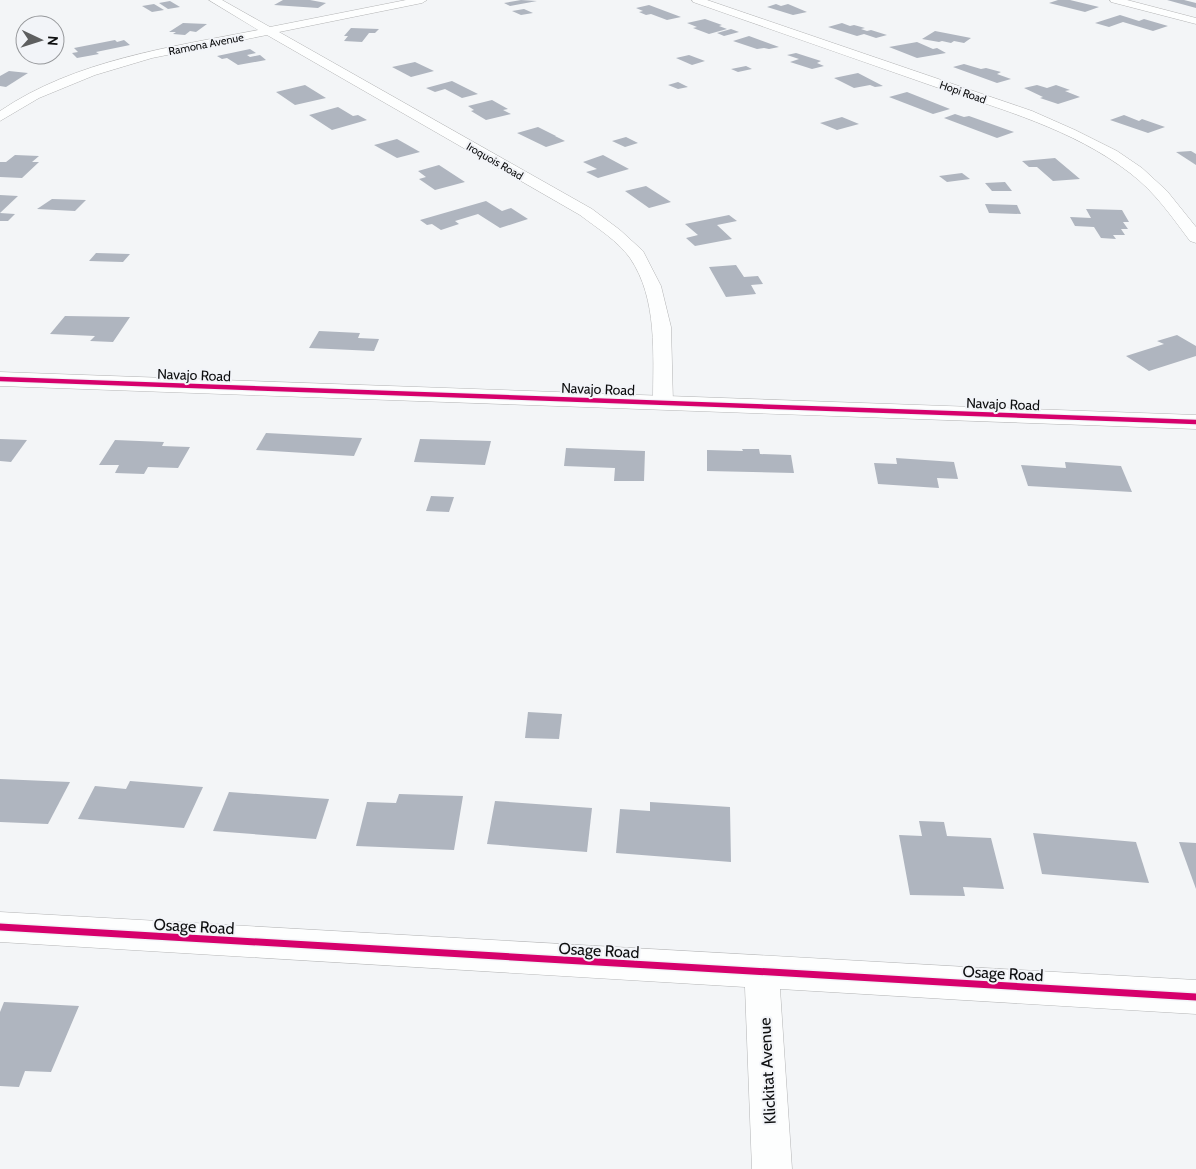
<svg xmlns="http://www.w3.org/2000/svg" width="1196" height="1169" viewBox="0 0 1196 1169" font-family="Cabin,sans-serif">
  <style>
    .building { fill: #afb5bf }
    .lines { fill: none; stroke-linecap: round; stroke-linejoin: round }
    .minor-casing { stroke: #b3b4b5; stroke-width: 1 }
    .secondary-casing { stroke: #b3b4b5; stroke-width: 1 }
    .minor { fill: #fdfefe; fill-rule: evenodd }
    .secondary { fill: #fdfefe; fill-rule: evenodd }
    .cycleway-far1-casing { stroke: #f2f4f8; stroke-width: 7 }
    .cycleway-casing { stroke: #f2f4f8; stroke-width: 10 }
    .cycleway-far1 { stroke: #d6006c; stroke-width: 4.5 }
    .cycleway { stroke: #d6006c; stroke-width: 7 }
    .labels { text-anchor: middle; stroke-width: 4; stroke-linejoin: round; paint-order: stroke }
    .far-street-label { font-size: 11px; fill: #0d0e0f; stroke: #f2f4f8 }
    .street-label { font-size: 14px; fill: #0d0e0f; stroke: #f2f4f8 }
    .near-street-label { font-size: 16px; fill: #0d0e0f; stroke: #f2f4f8 }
  </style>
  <rect width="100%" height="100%" fill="#f3f5f7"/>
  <g class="building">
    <path d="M283,0H310L326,3L318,8L274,5Z"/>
    <path d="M521,0L537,1L510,6L504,3Z"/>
    <path d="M1058,0H1070L1099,7L1085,12L1049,3Z"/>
    <path d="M1167,0H1184L1196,3V8Z"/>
    <path d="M170,1L180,7L168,9L159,3Z"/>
    <path d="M154,4L164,10L152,12L142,6Z"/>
    <path d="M776,4L781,6L788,4L807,12L793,15L767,7Z"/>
    <path d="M649,5L681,17L667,20L651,14L646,15L639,12L643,11L636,8Z"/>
    <path d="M524,9L533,13L521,15L512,11Z"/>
    <path d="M1120,15L1139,21L1144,19L1168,26L1153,31L1123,22L1109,27L1095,23Z"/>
    <path d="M705,19L722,25L719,26L727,29L709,34L693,28L697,27L687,23Z"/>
    <path d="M183,23L207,24L196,32L190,31L185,35L173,34L176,32H169Z"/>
    <path d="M842,23L850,26L854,25L865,28L861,29L867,31L871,30L887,35L876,38L864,34L857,36L828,27Z"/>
    <path d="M351,28L379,29L375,33H369L362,42L344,41L348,36H344Z"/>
    <path d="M731,29L739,32L724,36L717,33Z"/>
    <path d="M935,31L971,38L964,43L954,41L951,43L942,41L939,42L922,39Z"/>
    <path d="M749,36L779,47L769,49L764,48L757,49L733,41Z"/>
    <path d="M115,40L117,42L124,40L130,45L96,52L99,54L77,58L72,53L78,52L74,48Z"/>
    <path d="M917,42L933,49L937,48L946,53L917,58L889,47Z"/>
    <path d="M250,49L256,53L247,55L250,57L260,55L266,60L238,65L227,58L222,59L217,56Z"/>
    <path d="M796,53L821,61L817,63L824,66L812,69L790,62L799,59L787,55Z"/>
    <path d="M689,55L705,61L692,65L676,58Z"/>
    <path d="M415,62L434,71L411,77L392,67Z"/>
    <path d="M964,64L981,69L986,68L1001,72L997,74L1011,79L997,83L953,67Z"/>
    <path d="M746,66L752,69L738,72L731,69Z"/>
    <path d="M9,71L28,73L6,87L0,86V76Z"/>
    <path d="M858,73L883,86L875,87L870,85L854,88L834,78Z"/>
    <path d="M452,81L478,94L462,98L445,89L435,92L426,88Z"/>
    <path d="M678,82L688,87L678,89L668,85Z"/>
    <path d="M305,85L326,98L295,105L276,92Z"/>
    <path d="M1037,85L1047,88L1056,85L1070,90L1065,91L1080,97L1058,104L1040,98L1043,97L1024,88Z"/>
    <path d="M907,92L950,109L933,114L889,97Z"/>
    <path d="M492,100L508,109L503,110L511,114L486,120L471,111L474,110L468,106Z"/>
    <path d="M338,107L353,116L358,115L367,120L332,130L309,115Z"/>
    <path d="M955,114L964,117L969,116L1014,132L997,138L944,118Z"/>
    <path d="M1124,115L1139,121L1142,119L1165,127L1148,133L1110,120Z"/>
    <path d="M842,117L859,124L837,130L820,123Z"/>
    <path d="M538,127L556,136H555L565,141L546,147L517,133Z"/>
    <path d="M626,137L638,143L625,147L612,141Z"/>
    <path d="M397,139L420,152L397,158L374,145Z"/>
    <path d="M1191,151L1196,154V165L1176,152Z"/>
    <path d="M15,155L39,156L32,162H39L22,178L0,177V162H6Z"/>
    <path d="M603,155L629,169L598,178L586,172L597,169L583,162Z"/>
    <path d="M1055,158L1080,179L1053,181L1037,167H1029L1022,161Z"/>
    <path d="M439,165L465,182L435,190L419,179L426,177L418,171Z"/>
    <path d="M962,173L970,179L947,182L939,176Z"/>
    <path d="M1005,182L1012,191H992L985,183Z"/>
    <path d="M646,186L671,202L649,208L625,191Z"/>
    <path d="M0,195L18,196L0,213Z"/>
    <path d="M52,199L86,200L75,211L37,209Z"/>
    <path d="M486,201L502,211L511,208L528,219L500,228L478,214L455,221L459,224L441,230L432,224L427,225L420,220Z"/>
    <path d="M985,204L1017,205L1021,214L989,213Z"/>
    <path d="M1086,209L1122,210L1129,222H1123L1128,229H1121L1125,235H1113L1116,239L1101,238L1094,227L1075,226L1070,217L1091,218Z"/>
    <path d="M0,213L15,214L8,221H0Z"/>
    <path d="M729,215L737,221L717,225L732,239L695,246L686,238L698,235L685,224Z"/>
    <path d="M96,253L130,254L123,262L89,261Z"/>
    <path d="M736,265L744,277L758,276L763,284L751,285L756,294L726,297L709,267Z"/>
    <path d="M65,316L130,317L113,342L90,341L95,336L50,334Z"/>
    <path d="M319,331L360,333L358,338L379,339L374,351L309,348Z"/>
    <path d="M1177,335L1196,346V356L1149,371L1126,356L1164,344L1157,341Z"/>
    <path d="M266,433L362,438L354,456L256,450Z"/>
    <path d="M0,439L27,440L11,462L0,461Z"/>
    <path d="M420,439L491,441L485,465L414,462Z"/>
    <path d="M115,440L164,442L162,446L190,447L178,468L148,467L144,474L115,473L119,465H99Z"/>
    <path d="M566,448L645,451L644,481H614L615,468L564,466Z"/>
    <path d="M742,449H759L760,454L791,455L794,473L707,471V450L743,451Z"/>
    <path d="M896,458L954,462L958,479L937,478L939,488L878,484L874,463L897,464Z"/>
    <path d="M1065,462L1121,466L1132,492L1028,486L1021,465L1066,468Z"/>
    <path d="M431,496L454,497L449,512L426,511Z"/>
    <path d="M528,712L562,714L559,739L525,738Z"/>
    <path d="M0,779L70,782L48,824L0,822Z"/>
    <path d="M130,781L203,787L184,828L78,819L95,786L126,789Z"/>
    <path d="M229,792L329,799L316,839L213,831Z"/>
    <path d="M399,794L463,796L454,850L356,846L367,802L396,803Z"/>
    <path d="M495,801L592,808L587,852L487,844Z"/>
    <path d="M650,802L730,807L731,862L616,853L620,809L650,811Z"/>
    <path d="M919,821L944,822L947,836L991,838L1004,889L963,887L965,896L910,895L899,835L922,836Z"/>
    <path d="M1033,833L1136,842L1149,883L1042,874Z"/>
    <path d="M1179,842L1196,843V889Z"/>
    <path d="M4,1002L79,1006L51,1072L25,1071L19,1087L0,1086V1012Z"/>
  </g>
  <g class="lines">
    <g class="minor-casing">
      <g id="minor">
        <path d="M209,0H222L270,27L406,0H427L422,3L279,32L592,209L620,230L643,251L661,286L671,327L673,403L670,407L663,409L656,407L653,403C653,355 658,299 630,258C618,241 597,228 580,215L267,35L152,58L95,75L39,98L0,121V111C75,60 171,47 258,30Z"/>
        <path d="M692,0H707L1032,111L1075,130L1117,151L1142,168L1167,191L1196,227V243L1190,241C1172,217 1155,192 1130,173C1073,129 1000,109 933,86C853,58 773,30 693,2Z"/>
        <path d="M1110,0H1127L1196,18V24L1111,2Z"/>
        <path d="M0,912L1196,980V1014L780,989L792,1169H752L745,987L0,942Z"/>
      </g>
    </g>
    <g class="secondary-casing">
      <path id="secondary" d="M0,372L1196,415V429L0,386Z"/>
    </g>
    <use href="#minor" class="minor"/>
    <use href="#secondary" class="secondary"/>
    <g class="cycleway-far1-casing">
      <path id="cycleway-far1" d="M0,379L1196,422"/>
    </g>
    <g class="cycleway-casing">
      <path id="cycleway" d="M0,927L1196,997"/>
    </g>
    <use href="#cycleway-far1" class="cycleway-far1"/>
    <use href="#cycleway" class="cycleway"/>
  </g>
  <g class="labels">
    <g class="far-street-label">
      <text transform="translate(206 44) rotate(-11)" y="4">Ramona Avenue</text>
      <text transform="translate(963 92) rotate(19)" y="4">Hopi Road</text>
      <text transform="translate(495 161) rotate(30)" y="4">Iroquois Road</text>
    </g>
    <g class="street-label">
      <text transform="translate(194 375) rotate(2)" y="5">Navajo Road</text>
      <text transform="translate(598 389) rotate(2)" y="5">Navajo Road</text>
      <text transform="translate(1003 404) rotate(2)" y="5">Navajo Road</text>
    </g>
    <g class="near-street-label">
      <text transform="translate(194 926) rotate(3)" y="6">Osage Road</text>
      <text transform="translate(599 950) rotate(3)" y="6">Osage Road</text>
      <text transform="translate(1003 973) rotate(3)" y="6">Osage Road</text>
      <text transform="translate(767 1071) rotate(-93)" y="6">Klickitat Avenue</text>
    </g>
  </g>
  <g transform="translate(40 40) rotate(94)"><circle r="24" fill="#f2f4f8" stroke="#96989b"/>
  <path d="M0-4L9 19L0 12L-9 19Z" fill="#5e5f60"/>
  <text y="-8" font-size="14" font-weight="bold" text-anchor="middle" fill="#0d0e0f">N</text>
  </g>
</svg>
